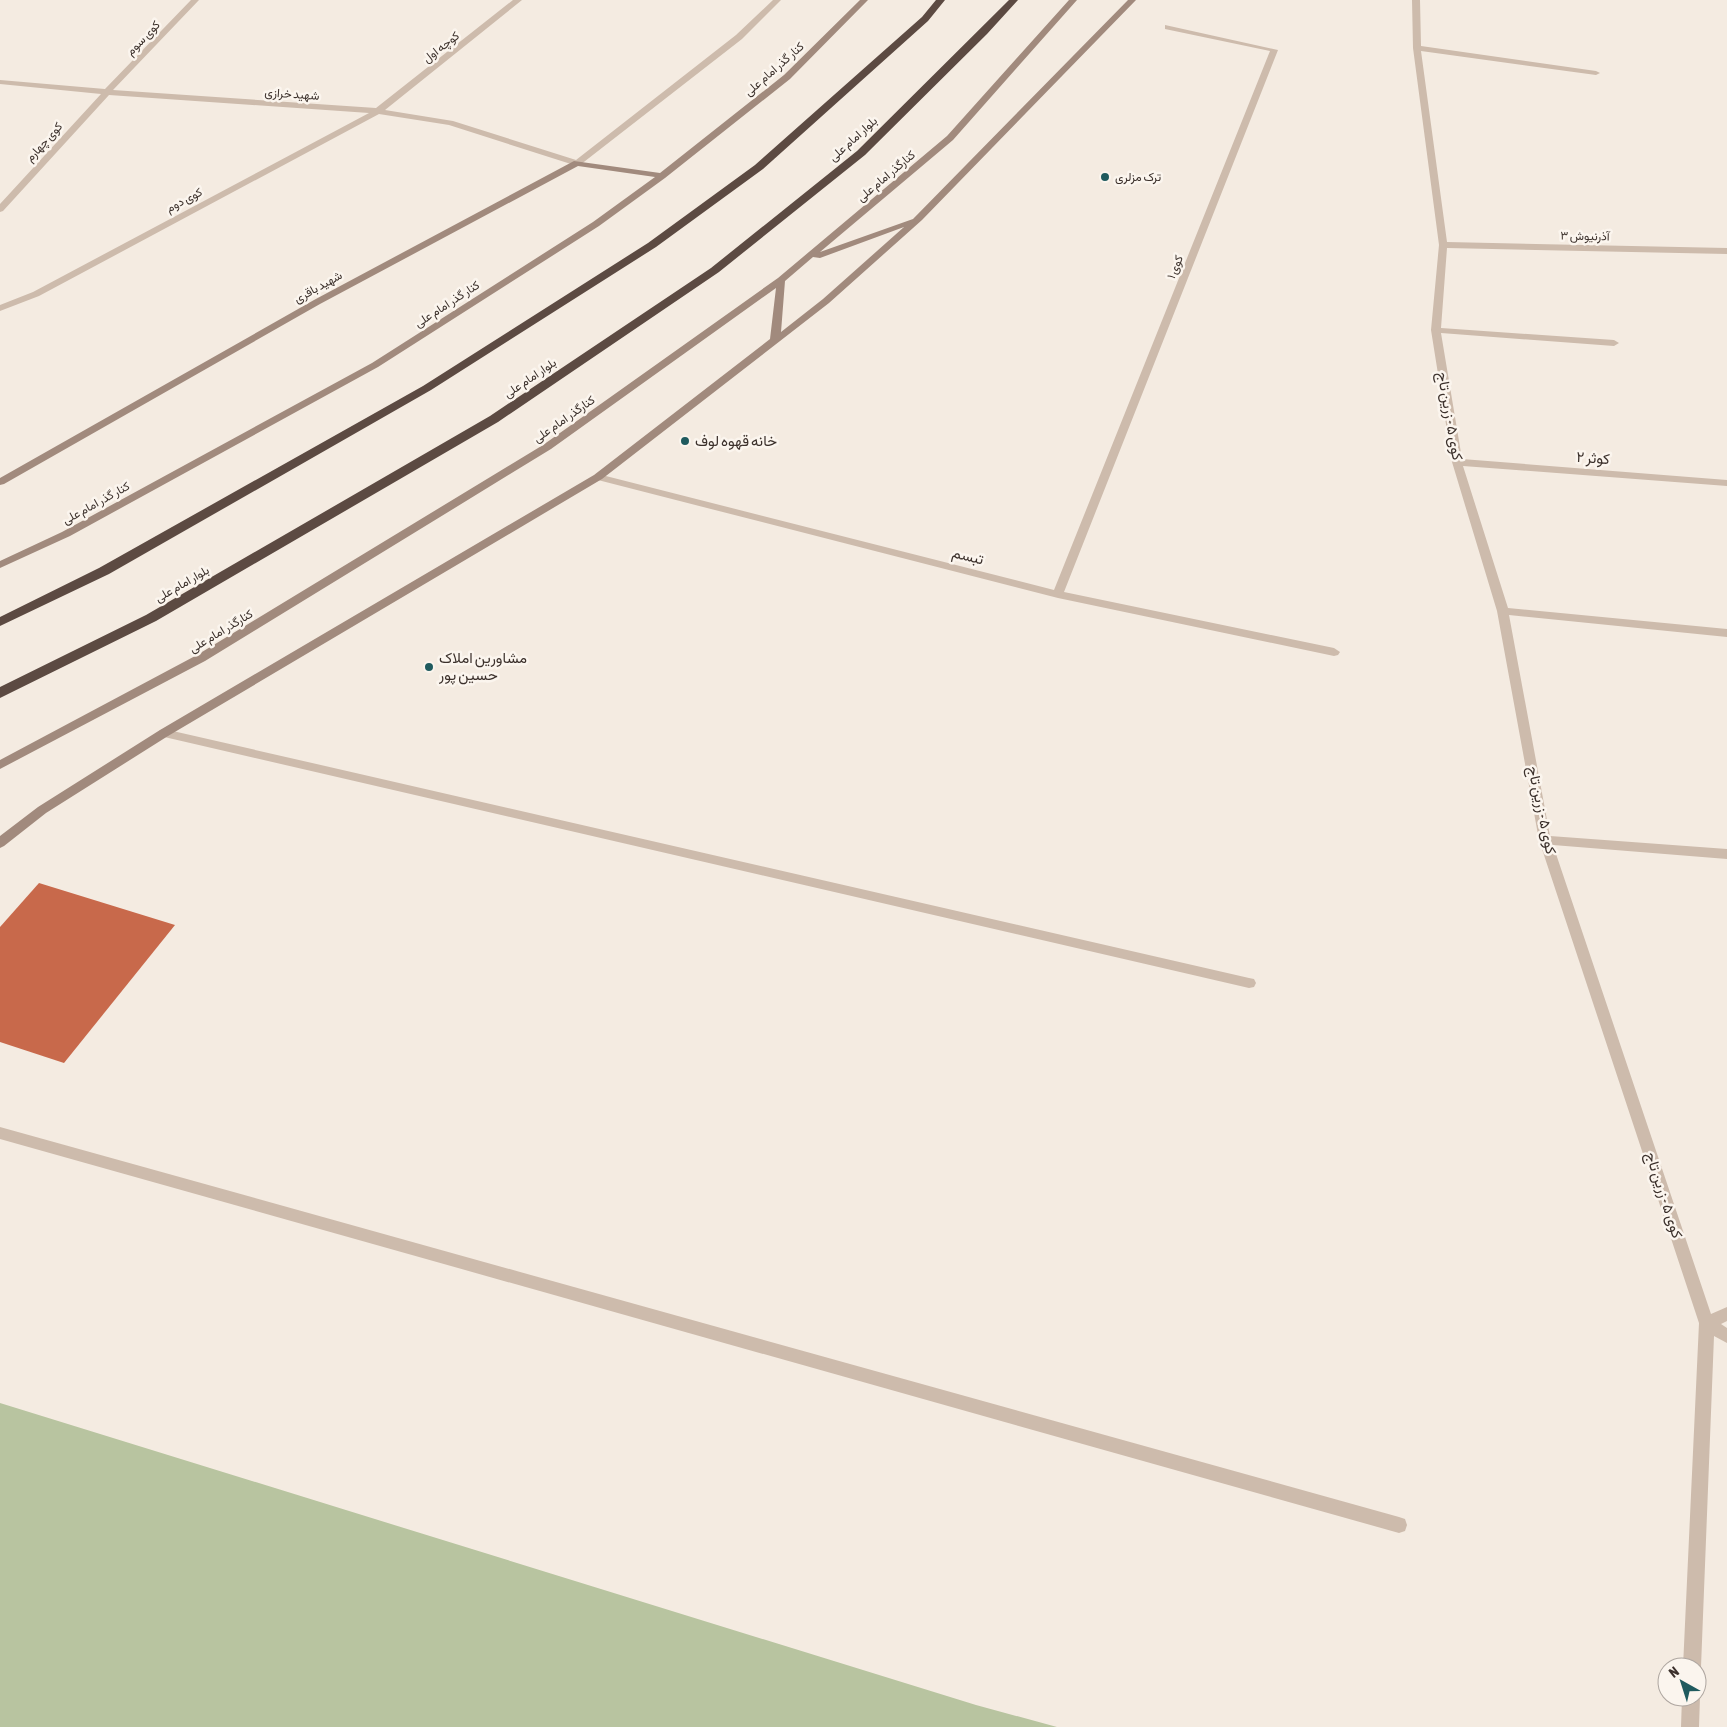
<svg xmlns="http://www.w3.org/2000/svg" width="1727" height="1727" viewBox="0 0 1727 1727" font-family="'Asap Condensed',Vazirmatn,sans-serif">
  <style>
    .green { fill: #b8c4a0 }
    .building { fill: #c8694b }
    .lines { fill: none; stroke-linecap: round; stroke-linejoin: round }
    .street { fill: #cdbbac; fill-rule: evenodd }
    .secondary { fill: #a18a7d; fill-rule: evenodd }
    .highway { fill: #5c4a42; fill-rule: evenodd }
    .poi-dot { fill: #1f5a5e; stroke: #fbf5ee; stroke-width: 2 }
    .labels { text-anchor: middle; stroke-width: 5; stroke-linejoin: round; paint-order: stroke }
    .far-street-label { font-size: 12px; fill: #3b302b; stroke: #fbf5ee }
    .far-poi-label { font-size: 12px; fill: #3b302b; stroke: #fbf5ee; text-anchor: start }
    .street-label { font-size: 15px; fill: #3b302b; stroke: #fbf5ee }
    .poi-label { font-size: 15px; fill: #3b302b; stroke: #fbf5ee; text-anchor: start }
  </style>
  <rect width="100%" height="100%" fill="#f4ebe1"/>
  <path class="green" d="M0,1403L976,1705L1057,1727H0Z"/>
  <path class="building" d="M39,883L175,925L64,1063L0,1042V927Z"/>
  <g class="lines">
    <g class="street">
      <path d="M191,0H199L113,90L376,108L513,0H522L385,110L453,121L576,160L736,35L773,0H781L742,39L580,165H574L449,125L379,114L39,296L0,311V305L33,292L369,113L109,95L3,211L0,212V204L101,94L0,84V80L105,89Z"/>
      <path d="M1412,0H1420L1421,46L1596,71L1600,73L1596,75L1421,51L1447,242L1727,248V254L1447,248L1441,328L1614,340L1619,343L1614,346L1441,333L1462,459L1727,480V486L1463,466L1508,608L1727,629V637L1509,615L1550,836L1727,849V859L1553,845L1711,1314L1727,1307V1321L1721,1324L1727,1328V1343L1714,1336L1701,1667L1697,1674V1667H1683L1699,1323L1539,840L1497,611L1452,462L1431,330L1439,245L1413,48Z"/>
      <path d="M1165,25L1278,50L1064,592L1334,648L1340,652L1338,655L1334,656L1058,598L594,479L593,477L598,474L1054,590L1270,51L1165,29Z"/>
      <path d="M164,729L1249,978L1254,979L1256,983L1254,987L1249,988L160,736L158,733L160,730Z"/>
      <path d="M0,1127L1399,1517L1405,1519L1407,1525L1405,1531L1399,1533L0,1139Z"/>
      <path d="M1697,1691L1700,1697L1699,1727H1681L1682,1697H1697Z"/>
    </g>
    <g class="secondary">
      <path d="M860,0H868L790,79L665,178L599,226L378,367L70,536L0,568V561L62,532L372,363L593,222L655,177L578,166L320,304L4,484L0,485V478L314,300L574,161L660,173L784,75Z"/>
      <path d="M1069,0H1077L953,140L820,252L913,219L1128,0H1136L922,220L829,303L602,479L168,736L46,813L4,846L0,848V836L38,807L160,730L594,475L770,339L776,288L551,449L205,661L0,769V760L197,655L543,445L778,278L947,136ZM904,227L823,299L781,332L785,281L813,257L820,258Z"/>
    </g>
    <g class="highway">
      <path d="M936,0H945L928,21L763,169L656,247L431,390L109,574L0,626V617L99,568L423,386L648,243L755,165L922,17Z"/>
      <path d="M1009,0H1018L987,34L865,155L719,272L498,422L156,621L0,698V687L146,615L490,416L711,268L857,151Z"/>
    </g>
  </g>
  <g class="poi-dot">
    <circle cx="1105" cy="177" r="5"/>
    <circle cx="685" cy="441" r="5"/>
    <circle cx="429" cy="667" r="5"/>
  </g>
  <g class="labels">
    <g class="far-street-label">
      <text transform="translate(143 38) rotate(-46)" y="4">کوی سوم</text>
      <text transform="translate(441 47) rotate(-38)" y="4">کوچه اول</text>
      <text transform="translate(774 69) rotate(-41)" y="4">کنار گذر امام علی</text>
      <text transform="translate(292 94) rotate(4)" y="4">شهید خرازی</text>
      <text transform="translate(853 139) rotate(-42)" y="4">بلوار امام علی</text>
      <text transform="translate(44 142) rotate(-48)" y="4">کوی چهارم</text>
      <text transform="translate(886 176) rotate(-40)" y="4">کنارگذر امام علی</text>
      <text transform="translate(184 200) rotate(-28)" y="4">کوی دوم</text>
      <text transform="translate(1585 236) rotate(1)" y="4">آذرنیوش ۳</text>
      <text transform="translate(1175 267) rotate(-68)" y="4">کوی ۱</text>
      <text transform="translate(318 287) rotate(-29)" y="4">شهید باقری</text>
      <text transform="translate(447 304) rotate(-33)" y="4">کنار گذر امام علی</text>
      <text transform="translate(530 378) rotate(-34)" y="4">بلوار امام علی</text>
      <text transform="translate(564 419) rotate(-35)" y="4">کنارگذر امام علی</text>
      <text transform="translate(96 503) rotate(-29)" y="4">کنار گذر امام علی</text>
      <text transform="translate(182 584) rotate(-30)" y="4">بلوار امام علی</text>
      <text transform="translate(221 631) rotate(-31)" y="4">کنارگذر امام علی</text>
    </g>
    <g class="far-poi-label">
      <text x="1115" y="181">ترک مزلری</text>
    </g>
    <g class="street-label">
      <text transform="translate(1450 416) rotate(80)" y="5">کوی ۵ - زرین تاج</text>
      <text transform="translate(1593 458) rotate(4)" y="5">کوثر ۲</text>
      <text transform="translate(968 556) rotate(14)" y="5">تبسم</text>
      <text transform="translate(1542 810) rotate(78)" y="5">کوی ۵ - زرین تاج</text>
      <text transform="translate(1664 1195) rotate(72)" y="5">کوی ۵ - زرین تاج</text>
    </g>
    <g class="poi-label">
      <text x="695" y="446">خانه قهوه لوف</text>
      <text x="439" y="663">مشاورین املاک<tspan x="439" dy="17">حسین پور</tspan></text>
    </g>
  </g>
  <g transform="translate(1682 1682) rotate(321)"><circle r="24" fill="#fbf5ee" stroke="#aea6a0"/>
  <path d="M0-4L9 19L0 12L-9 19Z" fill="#1f5a5e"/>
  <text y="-8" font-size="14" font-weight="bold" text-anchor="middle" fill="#3b302b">N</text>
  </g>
</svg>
